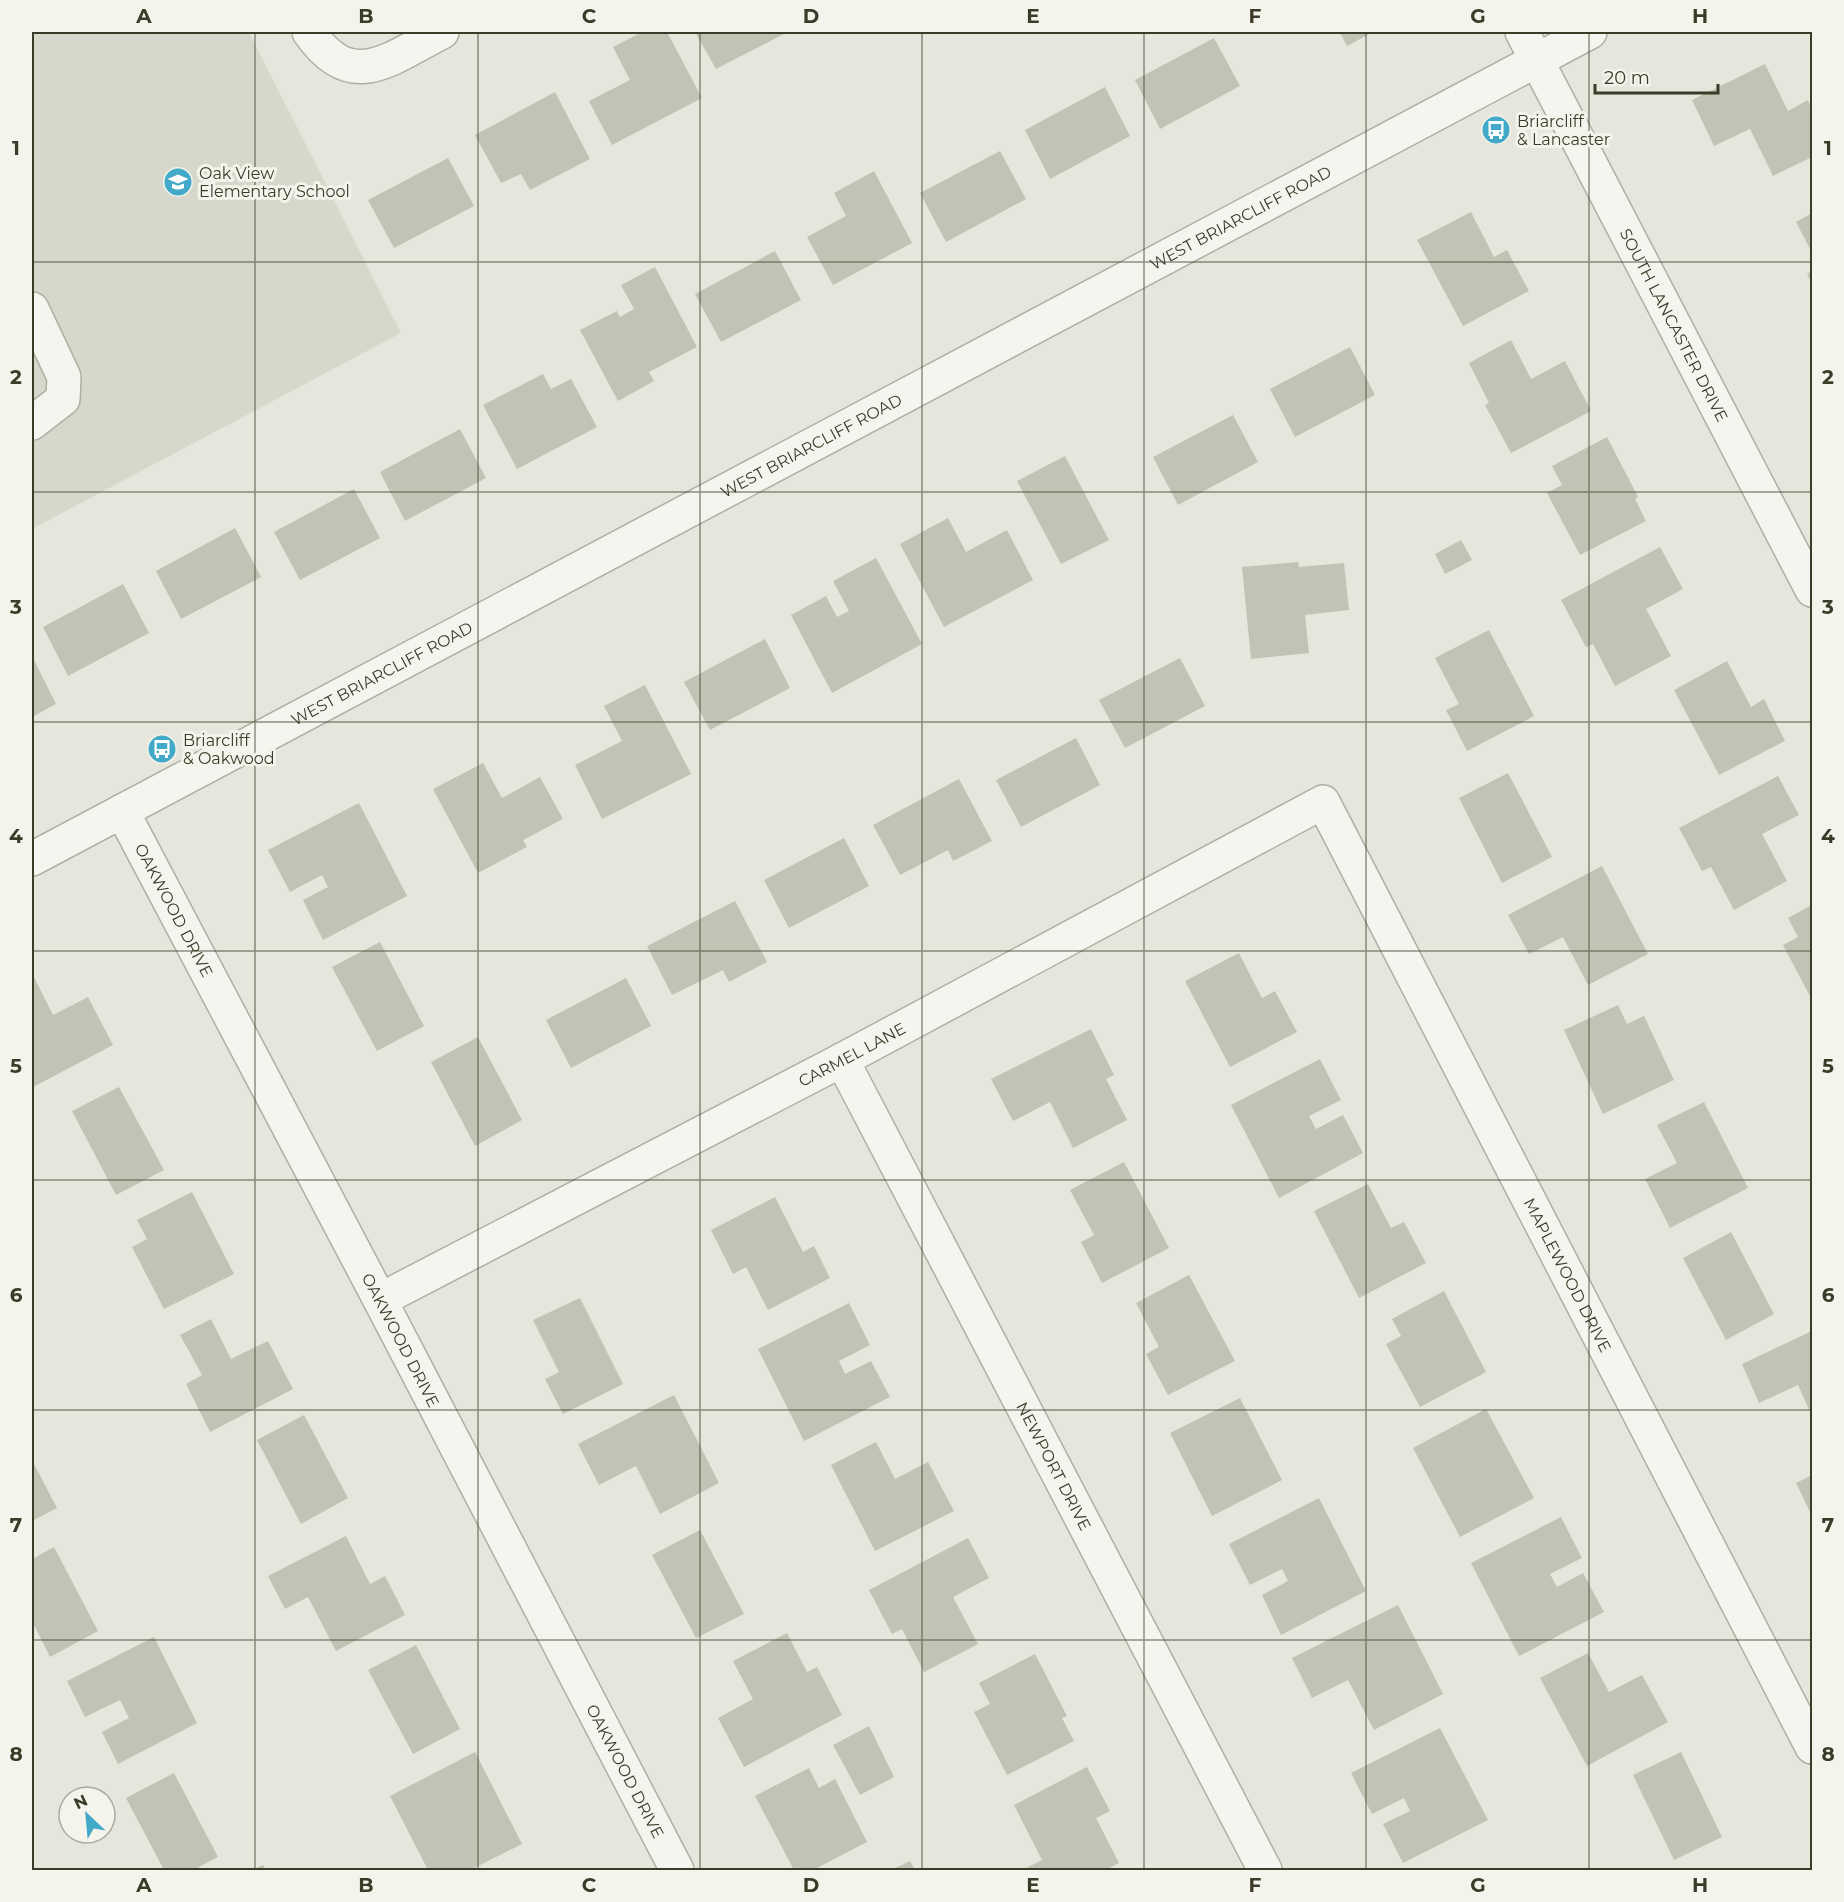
<svg xmlns="http://www.w3.org/2000/svg" width="1844" height="1902" viewBox="0 0 1844 1902" font-family="Montserrat,sans-serif">
  <style>
    .built { fill: #d7d8cb }
    .building { fill: #c2c3b4 }
    .lines { fill: none; stroke-linecap: round; stroke-linejoin: round }
    .minor-casing { stroke: #afb0a3; stroke-width: 36 }
    .minor { stroke: #f4f5ef; stroke-width: 33 }
    .grid { fill: none; stroke: #3b3c27; stroke-width: 1.5; stroke-opacity: 0.55 }
    .labels { text-anchor: middle; stroke-width: 6; stroke-linejoin: round; paint-order: stroke }
    .poi-label { font-size: 16px; fill: #3b3c27; stroke: #f4f4ec; text-anchor: start }
    .street-label { font-size: 16px; fill: #3b3c27; stroke: #f4f4ec }
    .neatline { fill: none; stroke: #3b3c27; stroke-width: 2 }
    .grid-label { font-size: 20px; text-anchor: middle; font-weight: bold; fill: #3b3c27 }
  </style>
  <rect width="100%" height="100%" fill="#e6e6dd"/>
  <path class="built" d="M32,32H249L401,333L32,529Z"/>
  <g class="building">
    <path d="M642,32H667L702,98L612,145L589,101L630,80L613,47Z"/>
    <path d="M695,32H788L716,69Z"/>
    <path d="M1340,32H1373L1347,46Z"/>
    <path d="M1214,38L1240,86L1160,129L1135,80Z"/>
    <path d="M1765,64L1788,111L1808,100L1812,111V157L1773,176L1750,129L1714,146L1692,100Z"/>
    <path d="M1105,87L1130,136L1050,179L1025,130Z"/>
    <path d="M555,92L590,159L530,190L521,174L501,183L475,135Z"/>
    <path d="M1000,151L1026,199L946,242L920,193Z"/>
    <path d="M448,158L474,206L394,248L368,200Z"/>
    <path d="M874,171L912,243L833,285L807,237L846,216L834,193Z"/>
    <path d="M1471,212L1494,257L1507,250L1529,291L1463,326L1417,240Z"/>
    <path d="M1812,213V253L1796,222Z"/>
    <path d="M775,251L801,300L721,342L695,294Z"/>
    <path d="M655,267L697,347L649,372L654,381L618,401L580,330L617,311L620,317L634,309L621,285Z"/>
    <path d="M1812,271V284L1807,274Z"/>
    <path d="M1511,340L1531,379L1565,361L1591,411L1511,453L1485,405L1489,403L1469,363Z"/>
    <path d="M1350,347L1375,395L1295,437L1270,389Z"/>
    <path d="M543,374L551,389L571,379L597,427L517,469L483,405Z"/>
    <path d="M1233,415L1258,462L1178,505L1153,457Z"/>
    <path d="M460,429L486,478L405,521L380,472Z"/>
    <path d="M1607,437L1638,497L1635,499L1646,521L1580,555L1547,493L1562,485L1552,466Z"/>
    <path d="M1065,456L1109,540L1061,564L1017,481Z"/>
    <path d="M354,489L380,538L300,580L274,532Z"/>
    <path d="M948,518L966,552L1007,530L1033,580L944,627L900,544Z"/>
    <path d="M235,528L261,577L181,619L156,571Z"/>
    <path d="M1461,540L1472,560L1445,574L1435,554Z"/>
    <path d="M1660,547L1683,589L1646,609L1671,656L1615,686L1593,644L1586,647L1561,600Z"/>
    <path d="M876,558L922,644L832,693L791,615L826,596L837,617L849,611L833,581Z"/>
    <path d="M1298,562L1299,567L1344,563L1349,610L1305,615L1309,653L1251,659L1242,567Z"/>
    <path d="M123,584L149,633L68,676L43,627Z"/>
    <path d="M1489,630L1534,716L1467,751L1446,710L1459,704L1435,658Z"/>
    <path d="M765,639L790,688L710,730L684,682Z"/>
    <path d="M32,656L56,704L32,717Z"/>
    <path d="M1180,658L1205,706L1125,748L1099,700Z"/>
    <path d="M1727,661L1751,707L1764,699L1785,741L1719,775L1674,690Z"/>
    <path d="M645,685L691,774L602,819L575,765L622,741L604,706Z"/>
    <path d="M1076,738L1100,785L1021,827L996,780Z"/>
    <path d="M483,763L502,798L540,777L563,819L523,840L527,847L478,873L433,789Z"/>
    <path d="M1508,773L1552,857L1502,883L1459,798Z"/>
    <path d="M1778,776L1799,815L1762,834L1787,881L1734,910L1711,867L1702,871L1679,828Z"/>
    <path d="M959,779L992,841L953,861L948,850L900,875L873,825Z"/>
    <path d="M359,803L407,896L323,940L303,900L328,887L322,875L290,892L268,850Z"/>
    <path d="M844,838L869,886L789,928L764,880Z"/>
    <path d="M1602,866L1648,954L1588,985L1563,937L1529,954L1508,915Z"/>
    <path d="M735,901L767,962L729,982L723,970L672,995L647,946Z"/>
    <path d="M1812,905V1000L1783,945L1798,937L1788,918Z"/>
    <path d="M380,942L424,1026L377,1051L332,967Z"/>
    <path d="M1239,953L1262,998L1275,991L1297,1032L1230,1067L1185,981Z"/>
    <path d="M32,973L53,1015L88,997L113,1045L33,1087Z"/>
    <path d="M626,978L651,1026L571,1068L546,1020Z"/>
    <path d="M1618,1005L1627,1024L1644,1016L1674,1080L1603,1114L1564,1030Z"/>
    <path d="M1091,1029L1114,1075L1106,1079L1127,1120L1073,1148L1050,1102L1013,1121L991,1079Z"/>
    <path d="M478,1037L522,1120L475,1146L431,1062Z"/>
    <path d="M1320,1059L1341,1100L1309,1116L1316,1129L1343,1115L1363,1153L1279,1198L1231,1105Z"/>
    <path d="M119,1087L164,1170L116,1195L72,1111Z"/>
    <path d="M1704,1102L1748,1188L1670,1228L1645,1179L1677,1163L1657,1125Z"/>
    <path d="M1124,1162L1169,1248L1102,1283L1081,1242L1094,1235L1070,1190Z"/>
    <path d="M1368,1184L1391,1228L1404,1222L1426,1263L1359,1298L1314,1211Z"/>
    <path d="M192,1192L234,1274L164,1309L132,1247L147,1239L137,1220Z"/>
    <path d="M775,1197L803,1252L814,1246L830,1278L768,1310L746,1267L733,1274L711,1230Z"/>
    <path d="M1731,1232L1774,1314L1726,1340L1683,1258Z"/>
    <path d="M1189,1275L1235,1361L1168,1395L1146,1354L1159,1347L1136,1303Z"/>
    <path d="M1444,1291L1486,1372L1420,1407L1386,1344L1401,1336L1392,1319Z"/>
    <path d="M580,1298L623,1384L563,1414L545,1379L559,1372L533,1320Z"/>
    <path d="M849,1303L870,1345L839,1361L845,1374L871,1361L890,1397L804,1441L758,1349Z"/>
    <path d="M211,1319L231,1359L268,1341L293,1389L210,1432L186,1384L202,1375L180,1335Z"/>
    <path d="M1812,1331V1416L1798,1385L1759,1403L1742,1364Z"/>
    <path d="M674,1395L719,1483L660,1514L636,1466L599,1485L578,1444Z"/>
    <path d="M1240,1398L1282,1480L1212,1516L1170,1433Z"/>
    <path d="M1486,1409L1534,1498L1460,1537L1413,1448Z"/>
    <path d="M304,1415L348,1498L301,1524L257,1440Z"/>
    <path d="M876,1442L895,1479L928,1462L954,1511L875,1551L831,1465Z"/>
    <path d="M32,1460L57,1508L32,1521Z"/>
    <path d="M1812,1475V1516L1796,1483Z"/>
    <path d="M1319,1498L1366,1591L1281,1635L1262,1595L1288,1581L1282,1569L1250,1585L1229,1544Z"/>
    <path d="M1561,1517L1582,1558L1550,1574L1557,1587L1583,1573L1604,1612L1519,1656L1471,1563Z"/>
    <path d="M700,1530L744,1614L696,1638L652,1555Z"/>
    <path d="M346,1536L370,1584L385,1576L405,1615L336,1651L308,1597L285,1609L268,1576Z"/>
    <path d="M968,1538L989,1578L953,1597L978,1644L924,1672L902,1629L892,1634L869,1590Z"/>
    <path d="M54,1547L98,1631L50,1657L32,1621V1559Z"/>
    <path d="M1398,1605L1443,1694L1374,1730L1348,1680L1312,1698L1292,1658Z"/>
    <path d="M787,1633L807,1672L817,1667L842,1715L744,1767L718,1718L753,1699L733,1661Z"/>
    <path d="M154,1637L197,1723L118,1764L102,1732L129,1718L120,1700L85,1717L67,1681Z"/>
    <path d="M416,1645L460,1729L413,1754L368,1670Z"/>
    <path d="M1588,1653L1609,1692L1642,1675L1668,1722L1587,1766L1540,1678Z"/>
    <path d="M1035,1654L1067,1716L1062,1718L1074,1741L1007,1775L974,1712L990,1704L979,1683Z"/>
    <path d="M869,1726L894,1777L860,1795L833,1745Z"/>
    <path d="M1440,1728L1488,1820L1403,1863L1383,1824L1410,1811L1404,1798L1372,1814L1351,1773Z"/>
    <path d="M475,1752L522,1844L470,1870H428L390,1796Z"/>
    <path d="M1681,1752L1722,1837L1674,1860L1633,1775Z"/>
    <path d="M1087,1767L1110,1811L1096,1818L1119,1863L1105,1870H1022L1042,1860L1014,1805Z"/>
    <path d="M809,1768L819,1788L835,1779L867,1842L813,1870H794L755,1796Z"/>
    <path d="M174,1773L218,1857L193,1870H164L126,1798Z"/>
    <path d="M910,1861L915,1870H891Z"/>
    <path d="M263,1865L266,1870H252Z"/>
  </g>
  <g class="lines">
    <g class="minor-casing">
      <g id="minor">
        <path d="M309,32C352,94 389,59 442,32"/>
        <path id="s1" d="M1522,32L1812,590"/>
        <path d="M32,309L64,377L63,399L32,423"/>
        <path id="s2" d="M122,811L380,1300L677,1870"/>
        <path id="s3" d="M32,859L1590,32"/>
        <path id="s4" d="M842,1060L1265,1870"/>
        <path id="s5" d="M380,1300L842,1060L1323,802L1812,1747"/>
      </g>
    </g>
    <use href="#minor" class="minor"/>
  </g>
  <path class="grid" d="M255,32V1870M478,32V1870M700,32V1870M922,32V1870M1144,32V1870M1366,32V1870M1589,32V1870M32,262H1812M32,492H1812M32,722H1812M32,951H1812M32,1180H1812M32,1410H1812M32,1640H1812"/>
  <defs>
    <g id="bus-disc" transform="scale(1.5)"><circle r="9.5" fill="#43a9c9" stroke="#f4f4ec"/><path d="M-5-6H5V4H4V6H2V4H-2V6H-4V4H-5ZM-3.5-4V0h7V-4ZM-3.5 1.2v1.5H-2V1.2ZM2 1.2v1.5H3.5V1.2Z" fill="#fff"/></g>
    <g id="school-disc" transform="scale(1.5)"><circle r="9.5" fill="#43a9c9" stroke="#f4f4ec"/><path d="M0-5L7-2L0 1L-7-2ZM-4 1L0 2.5L4 1V4Q0 6-4 4Z" fill="#fff"/></g>
  </defs>
  <g fill-rule="evenodd">
    <use href="#bus-disc" x="1496" y="130"/>
    <use href="#school-disc" x="178" y="182"/>
    <use href="#bus-disc" x="162" y="749"/>
  </g>
  <g class="labels">
    <g class="poi-label">
      <text x="1517" y="127">Briarcliff<tspan x="1517" dy="18">&amp; Lancaster</tspan></text>
      <text x="199" y="179">Oak View<tspan x="199" dy="18">Elementary School</tspan></text>
      <text x="183" y="746">Briarcliff<tspan x="183" dy="18">&amp; Oakwood</tspan></text>
    </g>
    <g class="street-label">
      <text dy="6" stroke="none"><textPath href="#s3" startOffset="1368">WEST BRIARCLIFF ROAD</textPath></text>
      <text dy="6" stroke="none"><textPath href="#s1" startOffset="330">SOUTH LANCASTER DRIVE</textPath></text>
      <text dy="6" stroke="none"><textPath href="#s3" startOffset="882">WEST BRIARCLIFF ROAD</textPath></text>
      <text dy="6" stroke="none"><textPath href="#s3" startOffset="396">WEST BRIARCLIFF ROAD</textPath></text>
      <text dy="6" stroke="none"><textPath href="#s2" startOffset="112">OAKWOOD DRIVE</textPath></text>
      <text dy="6" stroke="none"><textPath href="#s5" startOffset="532">CARMEL LANE</textPath></text>
      <text dy="6" stroke="none"><textPath href="#s5" startOffset="1599">MAPLEWOOD DRIVE</textPath></text>
      <text dy="6" stroke="none"><textPath href="#s2" startOffset="598">OAKWOOD DRIVE</textPath></text>
      <text dy="6" stroke="none"><textPath href="#s4" startOffset="458">NEWPORT DRIVE</textPath></text>
      <text dy="6" stroke="none"><textPath href="#s2" startOffset="1084">OAKWOOD DRIVE</textPath></text>
    </g>
  </g>
  <rect width="1844" height="1902" fill="none" stroke="#f4f4ec" stroke-width="66"/>
  <g transform="translate(87 1815) rotate(334)"><circle r="28" fill="#f4f4ec" stroke="#aaaa9d" stroke-width="1.5"/>
  <path d="M0-4.5L10 22L0 15L-10 22Z" fill="#43a9c9"/>
  <text y="-9" font-size="16" font-weight="bold" text-anchor="middle" fill="#3b3c27">N</text>
  </g>
  <path d="M1595 84v9h123v-9" fill="none" stroke="#3b3c27" stroke-width="3"/>
  <text x="1604" y="84" font-size="18" fill="#3b3c27" stroke="#f4f4ec" stroke-width="4.5" paint-order="stroke">20 m</text>
  <rect x="33" y="33" width="1778" height="1836" class="neatline"/>
  <g class="grid-label">
    <text x="144" y="23">A</text>
    <text x="366" y="23">B</text>
    <text x="589" y="23">C</text>
    <text x="811" y="23">D</text>
    <text x="1033" y="23">E</text>
    <text x="1255" y="23">F</text>
    <text x="1478" y="23">G</text>
    <text x="1700" y="23">H</text>
    <text x="16" y="155">1</text>
    <text x="1828" y="155">1</text>
    <text x="16" y="384">2</text>
    <text x="1828" y="384">2</text>
    <text x="16" y="614">3</text>
    <text x="1828" y="614">3</text>
    <text x="16" y="843">4</text>
    <text x="1828" y="843">4</text>
    <text x="16" y="1073">5</text>
    <text x="1828" y="1073">5</text>
    <text x="16" y="1302">6</text>
    <text x="1828" y="1302">6</text>
    <text x="16" y="1532">7</text>
    <text x="1828" y="1532">7</text>
    <text x="16" y="1761">8</text>
    <text x="1828" y="1761">8</text>
    <text x="144" y="1892">A</text>
    <text x="366" y="1892">B</text>
    <text x="589" y="1892">C</text>
    <text x="811" y="1892">D</text>
    <text x="1033" y="1892">E</text>
    <text x="1255" y="1892">F</text>
    <text x="1478" y="1892">G</text>
    <text x="1700" y="1892">H</text>
  </g>
</svg>
